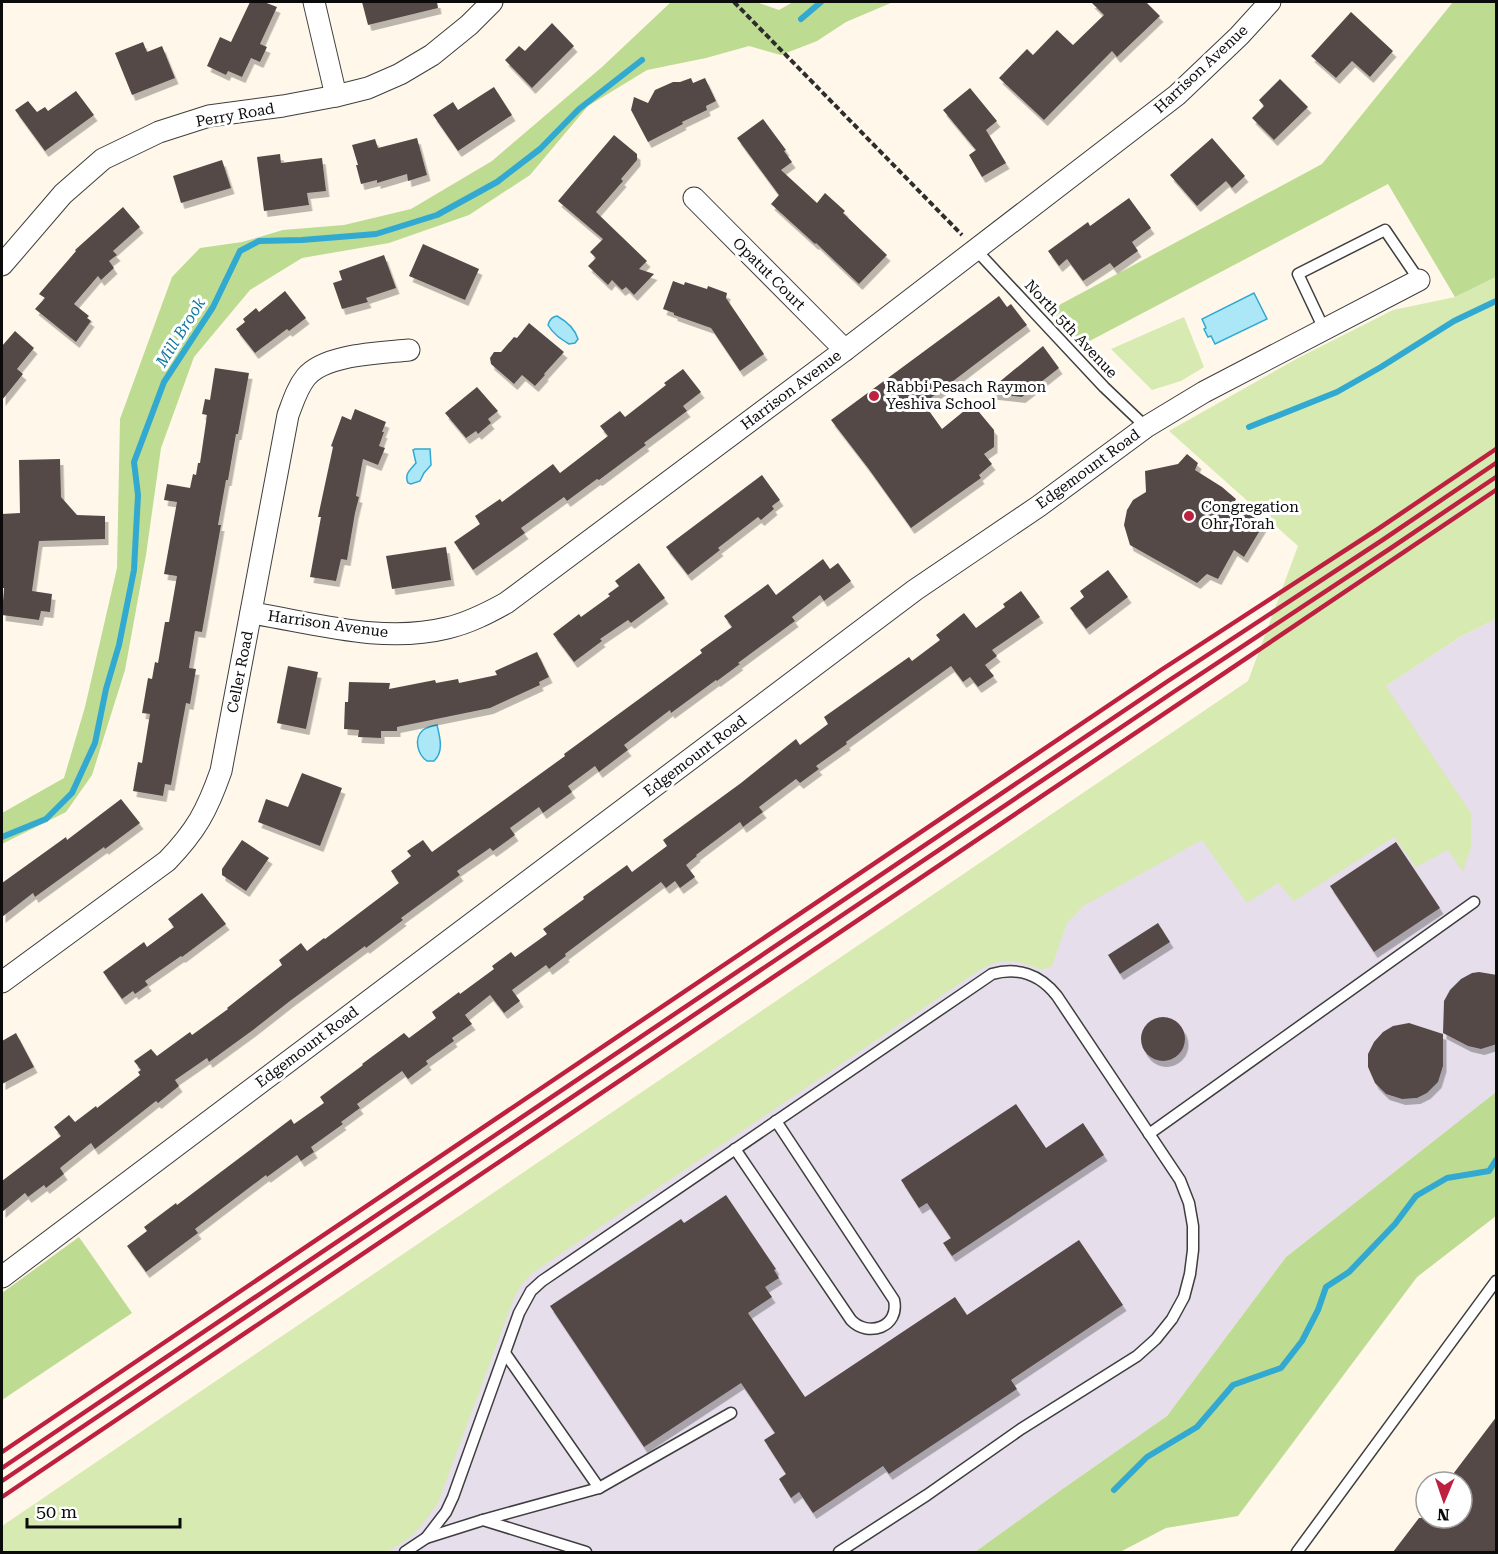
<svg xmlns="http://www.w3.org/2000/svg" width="1498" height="1554" viewBox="0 0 1498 1554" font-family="'Roboto Serif',serif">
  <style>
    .industrial { fill: #e7deeb }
    .green { fill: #d7eab2 }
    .forest { fill: #bddb91 }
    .water { fill: #ace7f8; stroke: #31a9d1; stroke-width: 1.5 }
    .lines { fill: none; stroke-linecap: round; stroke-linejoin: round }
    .stream { stroke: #31a9d1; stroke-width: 6 }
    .building { fill: #544a47; filter: url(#shadow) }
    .lane-casing { stroke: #3e3e3e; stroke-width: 13 }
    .street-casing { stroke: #3e3e3e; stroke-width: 23 }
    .path { stroke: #2d2d2d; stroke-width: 4; stroke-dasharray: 6 3; stroke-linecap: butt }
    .lane { stroke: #fff; stroke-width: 10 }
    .street { stroke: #fff; stroke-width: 21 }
    .rail { stroke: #be203f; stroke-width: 4.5 }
    .poi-dot { fill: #be203f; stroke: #fff; stroke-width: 2 }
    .labels { text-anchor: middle; stroke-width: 6; stroke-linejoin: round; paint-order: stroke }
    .street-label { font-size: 15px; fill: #0b0b0b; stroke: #fff }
    .poi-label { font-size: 15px; fill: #0b0b0b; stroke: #fff; text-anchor: start }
    .water-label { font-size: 16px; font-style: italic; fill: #12779f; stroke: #fff }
  </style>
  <defs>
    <filter id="shadow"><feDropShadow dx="3.5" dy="6" stdDeviation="0" flood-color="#0004"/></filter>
  </defs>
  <rect width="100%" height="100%" fill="#fff7e9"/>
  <path class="industrial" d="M1496,619V1092L1286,1257L1167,1416L1061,1490L975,1552H74L1460,637Z"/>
  <g class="green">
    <path d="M1496,277V619L1460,637L1386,686L1471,813V847L1463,872L1448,850L1416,867L1394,837L1294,901L1278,883L1247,903L1202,840L1083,906L1067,923L1052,966L1044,969H1040C1014,960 1006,957 981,969L531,1274L520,1287L514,1298L438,1503L421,1526L408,1539L387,1552H2V1526L1248,681L1298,546L1169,431L1298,358L1393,310L1455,297Z"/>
    <path d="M1184,317L1204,367L1181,381L1152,390L1111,349Z"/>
  </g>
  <g class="forest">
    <path d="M688,2H756L779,10L793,2H893L846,22L817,41L781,55L749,46L706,58L647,70L588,106L530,175L469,215L389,243L302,258L250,290L194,357L161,448L146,555L125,670L92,775L66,812L2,844V813L64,778L85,707L117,568L120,419L172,277L200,248L242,242L283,230L344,225L411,209L492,161L602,67L670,3Z"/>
    <path d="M1453,2H1496V277L1455,297L1388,184L1082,345L1048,311L1322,164Z"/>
    <path d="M1496,1092V1216L1417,1277L1238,1516L1166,1528L1120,1552H975L1061,1490L1167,1416L1286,1257Z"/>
    <path d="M79,1237L132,1313L2,1400V1293Z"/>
  </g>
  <g class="water">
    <path d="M1254,293L1267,319L1215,344L1211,336L1208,337L1204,329L1206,328L1202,319Z"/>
    <path d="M557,316C566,321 575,329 578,339L575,343L569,344C561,339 553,334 548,325C550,319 552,317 557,316Z"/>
    <path d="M415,449H430L431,465L424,473L420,481L411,484L408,483C404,474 410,470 416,463L413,450Z"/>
    <path d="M437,725C440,737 444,752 434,761H427C418,755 413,739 423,730C427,727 432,726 437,725Z"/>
  </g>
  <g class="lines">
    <g class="stream">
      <path d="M801,19L821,2"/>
      <path d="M1249,427L1337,392L1381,367L1454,321L1496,301"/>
      <path d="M2,837L46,819L72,793L95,743L106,689L119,645L134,570L138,495L134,462L164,382L213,307L240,251L259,241L302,240L376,234L437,215L497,182L540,149L579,109L642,60"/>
      <path d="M1114,1490L1147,1457L1197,1427L1233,1385L1281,1368L1302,1341L1318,1310L1326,1287L1349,1272L1395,1224L1416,1196L1447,1178L1489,1171L1496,1160"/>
    </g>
  </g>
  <g class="building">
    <path d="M250,2H264L277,7L260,44L267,47L260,62L251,58L242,77L228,71L226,75L207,66L220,37L231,42Z"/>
    <path d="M362,2H437L438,8L368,25Z"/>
    <path d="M1091,2H1146L1160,16L1117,57L1112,51L1044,120L999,78L1027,49L1033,55L1057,30L1073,45L1104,15Z"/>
    <path d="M1351,12L1393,51L1370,77L1352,61L1336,78L1311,56Z"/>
    <path d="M552,23L574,46L532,88L505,60L519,46L525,51Z"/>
    <path d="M143,42L147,52L162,46L175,78L132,95L115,53Z"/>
    <path d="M691,78L693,83L705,78L716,101L706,106L707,110L682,122L683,124L648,142L631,110L634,97L648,103L655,90L673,82H680Z"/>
    <path d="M1280,79L1308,107L1274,140L1252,118L1264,106L1259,100Z"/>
    <path d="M494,87L512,115L458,151L433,115L453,102L458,110Z"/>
    <path d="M970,88L997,121L986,130L1006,163L982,177L969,155L976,150L943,110Z"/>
    <path d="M76,91L94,115L45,151L15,110L28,101L37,112L45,107L48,111Z"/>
    <path d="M763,119L786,150L784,151L792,162L781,170L817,203L825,193L845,211L843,213L887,255L859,284L816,243L815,244L771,204L779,195L737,138Z"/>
    <path d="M614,135L637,154V160L621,179L623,181L596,212L647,261L639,269L654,274L634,295L626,287L622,290L612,280L608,285L588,266L596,258L590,252L603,239L558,201Z"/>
    <path d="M417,138L427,175L408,181L407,174L377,183V180L361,184L356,165H358L352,145L375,139L378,148Z"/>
    <path d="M1212,138L1245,176L1232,188L1226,181L1197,206L1170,175Z"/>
    <path d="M280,154L281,163L322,158L326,191L307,193L309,205L264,211L257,157Z"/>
    <path d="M222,160L231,188L181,203L173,176Z"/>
    <path d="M1129,198L1151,228L1132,242L1138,251L1114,268L1110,263L1083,281L1067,259L1059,266L1048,251L1088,222L1090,226Z"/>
    <path d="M123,207L140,227L113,251L117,255L109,261L114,268L101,280L98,276L74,304L89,316L87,318L91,321L76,342L35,309L45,298L39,294L76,251L75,250Z"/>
    <path d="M423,244L479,269L465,300L409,276Z"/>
    <path d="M384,255L396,288L366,298L368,302L342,309L333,283L342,280L339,271Z"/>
    <path d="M673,281L684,285L685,282L707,289L708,286L727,293L726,298L764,354L740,371L711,328L674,315V313L663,309Z"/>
    <path d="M285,291L306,318L289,331L287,329L255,353L236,329L245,322L243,319L256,308L259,312Z"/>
    <path d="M999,296L1007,307L1011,304L1027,325L919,407L927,408L942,429L964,411L979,412L994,430V447L984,454L992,464L979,475L981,478L911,528L868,468L831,420Z"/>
    <path d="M529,323L564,352L544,374L545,375L535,386L522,375L514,384L491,364L490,358L494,352H501L514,337L517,338Z"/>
    <path d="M15,331L34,348L17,369L23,374L2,400V346Z"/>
    <path d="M1043,346L1059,368L1022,397L986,393Z"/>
    <path d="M215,368L249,373L238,434H236L228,480H226L218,525H221L202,632L195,631L189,668L196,669L190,704L186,703L171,785L165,784L163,796L133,791L138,762L142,763L150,714L142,713L148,678L152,679L155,662L158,663L165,622H169L177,576L164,574L177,502L164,500L167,484L190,488L193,474L196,475L198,463H200L205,429L207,415L202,414L205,399L210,400Z"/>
    <path d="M683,369L701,392L683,406L687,411L644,443L646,445L599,480L597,479L567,501L564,497L521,528L525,533L473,570L454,542L480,524L475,516L500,499L502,502L553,464L560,473L608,436L600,426L620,411L625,417L666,385L664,383Z"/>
    <path d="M477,387L498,411L488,419L491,423L478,434L476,431L466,438L445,413Z"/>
    <path d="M355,409L386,422L382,432H384L379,446L385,448L378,465L363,459L356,496L359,497L355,513L347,560L341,559L336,581L310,577L321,517H318L333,447L331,446L342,416L351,420Z"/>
    <path d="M1187,454L1198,463L1195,470L1222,487L1236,499L1232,507L1265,522L1244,557L1234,550L1218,579L1207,574L1197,583L1130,545L1124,525L1127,510L1133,500L1146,492L1145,471L1178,464Z"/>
    <path d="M60,459L61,497L77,515L105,516V539L39,541L32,591L52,594L50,612L41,611L39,620L2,615L4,588H2V514L20,513L19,460Z"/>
    <path d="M762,475L780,500L772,506L774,509L761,520L758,517L718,548L720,550L688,575L666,547Z"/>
    <path d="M446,547L451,580L392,589L386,556Z"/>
    <path d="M823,559L830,569L838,563L851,581L824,601L820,595L792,617L795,621L738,663L740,664L717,681L716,680L671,713L670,710L624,745L628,750L599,772L595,766L568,786L572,792L543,813L539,807L510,828L515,835L493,851L490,848L457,871L460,875L401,918L403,920L366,948L365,946L290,1001L253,1030L209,1062L207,1058L175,1080L179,1086L158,1103L156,1101L95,1149L91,1143L60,1168L64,1174L46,1188L44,1185L28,1197L25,1193L2,1212V1181L61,1136L54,1127L69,1115L75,1122L96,1106L97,1108L140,1075L138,1072L141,1070L134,1061L151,1049L157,1056L190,1032L192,1035L228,1009L227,1008L282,965L279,960L301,943L307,951L324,938L325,939L399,883L391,871L411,856L407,851L423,840L432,852L565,756L564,754L702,653L700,650L732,627L724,616L768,584L776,595Z"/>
    <path d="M639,563L665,598L631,623L628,620L600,639L602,641L574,662L553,634L579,614L581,617L610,596L608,594L619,586L615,581Z"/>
    <path d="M1108,570L1128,597L1086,629L1070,608L1084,597L1080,591Z"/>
    <path d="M1021,591L1040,617L992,650L997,656L985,665L994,676L978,687L970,677L963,682L951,666L846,742L847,744L816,766L819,769L800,783L796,779L759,807L763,812L743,827L740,822L696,855L697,856L686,865L695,877L680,888L675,881L666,888L661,882L565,954L566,956L549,969L546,965L512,990L520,1001L504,1013L490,995L465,1015L472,1024L452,1038L454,1041L426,1061L428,1064L408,1079L402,1071L357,1104L360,1108L341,1122L343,1124L311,1147L314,1152L301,1161L297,1155L267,1177L266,1175L195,1229L198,1233L146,1272L127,1246L147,1231L144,1227L176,1203L177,1205L291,1119L294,1124L324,1103L320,1097L363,1065L362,1064L404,1033L409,1038L436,1018L432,1012L459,992L460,994L494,969L492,966L511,952L515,957L547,934L543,929L584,899L583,897L627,865L632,872L667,846L663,840L741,783L796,739L800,745L828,724L824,717L909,657L912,661L940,640L936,635L964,613L976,628L1005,607L1003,604Z"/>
    <path d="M537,652L549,677L539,682L540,685L490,708L397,727V731H381V738L358,737L359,730L344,729L345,702H348L349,682L390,683L389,689L435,680L436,683L458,679L459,683L497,675L495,671Z"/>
    <path d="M288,666L318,672L306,729L277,723Z"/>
    <path d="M302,773L342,788L320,846L258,822L266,799L288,807Z"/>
    <path d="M121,799L140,823L105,849L104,847L35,897L33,893L2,917V883L66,837L67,840Z"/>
    <path d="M242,840L269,858L246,891L222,875V869Z"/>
    <path d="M1396,842L1440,908L1374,952L1330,886Z"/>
    <path d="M202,893L226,924L182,957L181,956L145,981L148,985L135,994L133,991L122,999L103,972L144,942L147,947L174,927L168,919Z"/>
    <path d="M1158,923L1170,942L1120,974L1108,955Z"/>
    <path d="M1479,972L1497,975V1044L1481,1049L1468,1046L1443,1033L1444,1001L1450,990L1461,979L1472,973Z"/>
    <circle cx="1163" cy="1039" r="22"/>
    <path d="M1409,1023L1443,1034V1066L1438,1082L1427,1093L1417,1098L1402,1099L1386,1094L1375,1083L1368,1067V1054L1374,1042L1383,1032L1393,1026Z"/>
    <path d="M16,1033L34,1067L2,1084V1041Z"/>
    <path d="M1016,1104L1046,1148L1083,1123L1104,1155L952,1256L943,1243L951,1238L927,1203L919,1208L901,1180Z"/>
    <path d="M726,1195L776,1269L774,1270L779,1278L765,1287L772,1297L748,1313L805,1397L955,1297L967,1315L1079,1240L1123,1305L1011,1380L1017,1389L889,1474L883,1466L813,1513L799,1492L791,1498L779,1479L786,1474L764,1440L775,1433L741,1383L644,1447L550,1306L681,1219L684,1223Z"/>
    <path d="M1497,1416V1552H1393L1419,1518H1462V1482H1447Z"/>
  </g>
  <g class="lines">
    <g class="lane-casing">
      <g id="lane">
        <path d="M976,250L1104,387L1146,427"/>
        <path d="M1324,329L1298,274L1385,230L1419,280"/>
        <path d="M1149,1134L1474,902"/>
        <path d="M735,1149L851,1320C868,1338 900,1327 894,1300L776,1121"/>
        <path d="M505,1353L599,1488L731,1413"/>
        <path d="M483,1520L599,1488"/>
        <path d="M426,1538L446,1512L453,1497L519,1313L531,1291L542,1281L992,974C1017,967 1040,974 1057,996L1180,1180L1189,1203L1193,1226V1250L1190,1274L1184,1297L1172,1319L1156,1339L1137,1356L1021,1429L927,1495L839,1552"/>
        <path d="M405,1552L426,1538L483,1520L586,1552"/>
        <path d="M1297,1552L1496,1281"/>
      </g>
    </g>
    <g class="street-casing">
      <g id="street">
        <path d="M314,2L336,96"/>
        <path d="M694,198L845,350"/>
        <path d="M2,265L63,194L103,159L159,132L209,116L283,106L336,96L368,88L400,74L432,55L469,25L492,2"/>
        <path d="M251,613C315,623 382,644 447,628C469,623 488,613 506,603L845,350L1177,95L1239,36L1270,2"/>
        <path d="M2,982L167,861C196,831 207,811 221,771L288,415C293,402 297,388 306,377C325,354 381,353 409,350"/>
        <path d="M2,1277L915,590L1039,506L1146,427L1204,392L1419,280"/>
      </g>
    </g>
    <path class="path" d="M734,2L962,235"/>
    <use href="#lane" class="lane"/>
    <use href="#street" class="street"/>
    <g class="rail">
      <path d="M2,1452L1161,670L1378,529L1496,449"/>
      <path d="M2,1468L1168,681L1384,539L1496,463"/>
      <path d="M2,1481L1175,691L1391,548L1496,477"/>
      <path d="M2,1497L1496,490"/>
    </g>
  </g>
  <g class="poi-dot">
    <circle cx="874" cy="396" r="6"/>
    <circle cx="1189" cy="516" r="6"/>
  </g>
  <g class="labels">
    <g class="street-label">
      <text transform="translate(1201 69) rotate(-43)" y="5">Harrison Avenue</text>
      <text transform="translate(235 115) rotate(-10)" y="5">Perry Road</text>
      <text transform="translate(769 274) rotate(45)" y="5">Opatut Court</text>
      <text transform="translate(1071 329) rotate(47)" y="5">North 5th Avenue</text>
      <text transform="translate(791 390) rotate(-37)" y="5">Harrison Avenue</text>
      <text transform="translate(1088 469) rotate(-36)" y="5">Edgemount Road</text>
      <text transform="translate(328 624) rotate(8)" y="5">Harrison Avenue</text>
      <text transform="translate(240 672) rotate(-79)" y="5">Celler Road</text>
      <text transform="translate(695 756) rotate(-37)" y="5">Edgemount Road</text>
      <text transform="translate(307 1047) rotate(-37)" y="5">Edgemount Road</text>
    </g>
    <g class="poi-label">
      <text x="886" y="392">Rabbi Pesach Raymon<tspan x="886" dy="17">Yeshiva School</tspan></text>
      <text x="1201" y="512">Congregation<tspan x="1201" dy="17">Ohr Torah</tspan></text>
    </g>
    <g class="water-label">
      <text transform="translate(180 332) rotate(-58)" y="6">Mill Brook</text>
    </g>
  </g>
  <rect width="1498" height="1554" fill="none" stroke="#0b0b0b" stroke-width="6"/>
  <g transform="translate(1444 1500) rotate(182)"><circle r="28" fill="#ffffff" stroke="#9d9d9d" stroke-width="1.5"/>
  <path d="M0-4.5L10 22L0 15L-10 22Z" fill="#be203f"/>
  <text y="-9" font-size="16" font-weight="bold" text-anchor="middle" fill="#0b0b0b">N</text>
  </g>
  <path d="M27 1518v9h153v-9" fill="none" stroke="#0b0b0b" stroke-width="3"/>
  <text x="36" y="1518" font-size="18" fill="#0b0b0b" stroke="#ffffff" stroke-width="4.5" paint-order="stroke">50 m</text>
</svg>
